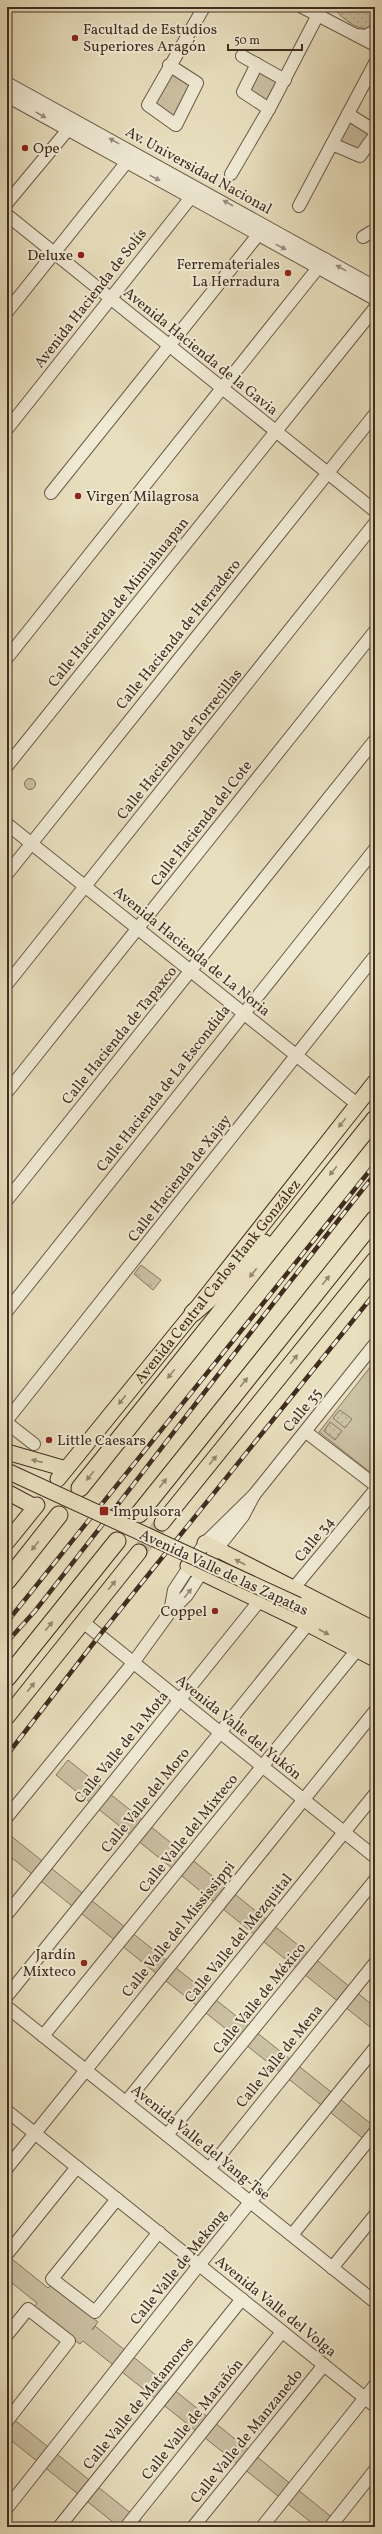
<svg xmlns="http://www.w3.org/2000/svg" width="382" height="2534" viewBox="0 0 382 2534" font-family="Vollkorn,serif">
  <style>
    .grass { fill: url(#grass-tufts); stroke: #867762 }
    .park { fill: #cbc1a3; stroke: #867762 }
    .garden { fill: url(#garden-dots); stroke: #867762 }
    .lines { fill: none; stroke-linecap: round; stroke-linejoin: round }
    .major-tunnel { stroke: #c6bb9e; stroke-width: 15; stroke-dasharray: 15 8; stroke-linecap: butt }
    .minor-casing { stroke: #6a5a48; stroke-width: 14 }
    .major-casing { stroke: #402d20; stroke-width: 17 }
    .highway-casing { stroke: #402d20; stroke-width: 19 }
    .minor { stroke: #f0ead5; stroke-width: 12 }
    .major { stroke: #e8dfbe; stroke-width: 15 }
    .highway { stroke: #e8dfbe; stroke-width: 17 }
    .rail-casing { stroke: #402d20; stroke-width: 4.5 }
    .rail { stroke: #f0ead5; stroke-width: 3; stroke-dasharray: 9; stroke-linecap: butt }
    .major-bridge-casing { stroke: #402d20; stroke-width: 17; stroke-linecap: butt }
    .major-bridge { stroke: #e8dfbe; stroke-width: 15 }
    .oneway { fill: #988c7a }
    .oneway2 { fill: #94866f }
    .poi-dot { fill: #8f2418; stroke: #f0ead5; stroke-width: 1.5 }
    .labels { text-anchor: middle; stroke-width: 4; stroke-linejoin: round; paint-order: stroke }
    .poi-label { font-size: 15px; fill: #402d20; stroke: #f0ead5; text-anchor: start }
    .street-label { font-size: 15px; fill: #402d20; stroke: #f0ead5 }
  </style>
  <defs>
    <pattern id="grass-tufts" width="24" height="20" patternUnits="userSpaceOnUse"><rect width="24" height="20" fill="#cbc1a3"/><path d="M3 7l-1-3M5 7V3M7 7l1-3M15 17l-1-3M17 17v-4M19 17l1-3" fill="none" stroke="#afa68c"/></pattern>
    <pattern id="garden-dots" width="8" height="8" patternUnits="userSpaceOnUse"><rect width="8" height="8" fill="#cbc1a3"/><path d="M2 2h.1M6 6h.1" fill="none" stroke="#afa68c" stroke-width="1.8" stroke-linecap="round"/></pattern>
  </defs>
  <rect width="100%" height="100%" fill="#e8dfbe"/>
  <filter id="stains"><feTurbulence type="fractalNoise" baseFrequency=".005" numOctaves="4"/><feColorMatrix values="0 0 0 0 .2 0 0 0 0 .09 0 0 0 0 .02 0 0 0 .5 -.17"/></filter>
  <radialGradient id="worn" r=".72"><stop offset=".6" stop-color="#630" stop-opacity="0"/><stop offset="1" stop-color="#630" stop-opacity=".3"/></radialGradient>
  <path class="grass" d="M141,1265L161,1280L153,1290L134,1274Z"/>
  <g class="park">
    <path d="M258,69L279,83L265,105L245,91Z"/>
    <path d="M171,72L191,85L175,118L154,105Z"/>
    <path d="M353,121L368,130L369,140L361,151L343,147L338,136L345,125Z"/>
    <circle cx="30" cy="784" r="5.5"/>
    <path d="M375,1361V1476L319,1432Z"/>
    <path d="M68,1760L375,2007V2031L56,1775Z"/>
    <path d="M11,1836L375,2127V2148L7,1854V1840Z"/>
    <path d="M7,2255L48,2288L51,2285L98,2322L92,2330L95,2326L344,2527H317L83,2341L80,2344L32,2309L37,2303L7,2279Z"/>
    <path d="M7,2414L148,2527H119L7,2437Z"/>
  </g>
  <g class="garden">
    <path d="M358,7H375V25C363,35 346,21 337,12Z"/>
    <path d="M340,1410L352,1419L345,1428L333,1418Z"/>
    <path d="M330,1422L342,1431L335,1440L324,1431Z"/>
  </g>
  <g class="lines">
    <path class="major-tunnel" d="M139,1552L162,1523"/>
    <g class="minor-casing">
      <g id="minor">
        <path d="M302,7L375,45"/>
        <path d="M356,35L365,36L375,31"/>
        <path d="M242,56L285,80"/>
        <path d="M257,64L243,92L269,109"/>
        <path d="M169,65L197,83L176,125L148,105L204,7"/>
        <path d="M7,83L375,287"/>
        <path d="M7,96L375,299"/>
        <path d="M348,114L375,131"/>
        <path d="M332,144L360,156L375,135"/>
        <path d="M231,174L269,109L322,7"/>
        <path d="M7,203L71,126"/>
        <path d="M299,206L375,63"/>
        <path d="M7,215L375,511"/>
        <path d="M363,237L371,232"/>
        <path d="M7,312L126,163"/>
        <path d="M7,429L196,191"/>
        <path d="M51,493L258,235"/>
        <path d="M7,658L325,259"/>
        <path d="M7,766L375,308"/>
        <path d="M7,824L357,1104"/>
        <path d="M7,874L375,414"/>
        <path d="M7,984L375,523"/>
        <path d="M7,1092L375,631"/>
        <path d="M7,1200L375,740"/>
        <path d="M7,1311L375,849"/>
        <path d="M7,1420L375,956"/>
        <path d="M7,1423L34,1444"/>
        <path d="M306,1432L375,1485"/>
        <path d="M288,1595L375,1490"/>
        <path d="M170,1612L174,1590L205,1543L254,1495L375,1344"/>
        <path d="M83,1622L375,1857"/>
        <path d="M7,1817L133,1663L170,1612L187,1595L216,1550L243,1516L254,1495"/>
        <path d="M7,1914L265,1594"/>
        <path d="M7,1996L308,1624"/>
        <path d="M7,2007L375,2302"/>
        <path d="M43,2036L357,1650"/>
        <path d="M126,2102L375,1794"/>
        <path d="M7,2111L375,2406"/>
        <path d="M167,2135L375,1880"/>
        <path d="M7,2168L375,1711"/>
        <path d="M209,2169L375,1963"/>
        <path d="M117,2199L52,2279L95,2312L159,2232"/>
        <path d="M292,2235L375,2132"/>
        <path d="M7,2254L77,2167"/>
        <path d="M332,2268L375,2215"/>
        <path d="M7,2335L28,2309L69,2341L7,2421"/>
        <path d="M7,2508L199,2265L375,2048"/>
        <path d="M59,2527L242,2299"/>
        <path d="M126,2527L282,2332"/>
        <path d="M193,2527L324,2365"/>
        <path d="M262,2527L375,2385"/>
        <path d="M330,2527L375,2470"/>
      </g>
    </g>
    <g class="major-casing">
      <g id="major">
        <path d="M7,1452L66,1469"/>
        <path id="s1" d="M58,1479L193,1313L375,1082"/>
        <path d="M7,1492L35,1507"/>
        <path d="M162,1523L375,1259"/>
        <path d="M7,1542L37,1505"/>
        <path d="M205,1543L375,1630"/>
        <path d="M188,1566L308,1624L375,1659"/>
        <path d="M298,1605L375,1645"/>
        <path d="M7,1717L139,1552"/>
      </g>
    </g>
    <g class="highway-casing">
      <g id="highway">
        <path d="M193,1313L229,1282L264,1243"/>
        <path d="M80,1488L375,1119"/>
        <path d="M139,1514L375,1219"/>
        <path d="M7,1581L59,1515"/>
        <path d="M7,1678L117,1541"/>
      </g>
    </g>
    <use href="#minor" class="minor"/>
    <use href="#major" class="major"/>
    <use href="#highway" class="highway"/>
    <g class="rail-casing">
      <g id="rail">
        <path d="M7,1622L375,1164"/>
        <path d="M7,1642L35,1611C149,1466 260,1318 375,1174"/>
        <path d="M7,1755L99,1636L375,1293"/>
      </g>
    </g>
    <use href="#rail" class="rail"/>
    <g class="major-bridge-casing">
      <path id="major-bridge" d="M7,1471L298,1605"/>
    </g>
    <use href="#major-bridge" class="major-bridge"/>
  </g>
  <defs><path id="oneway-solid" d="M-6-.8H1V-3.2L6.5 0L1 3.2V.8H-6Z"/></defs>
  <g class="oneway">
    <use href="#oneway-solid" transform="translate(41 115) rotate(30)"/>
    <use href="#oneway-solid" transform="translate(114 141) rotate(-151)"/>
    <use href="#oneway-solid" transform="translate(155 178) rotate(28)"/>
    <use href="#oneway-solid" transform="translate(228 203) rotate(-150)"/>
    <use href="#oneway-solid" transform="translate(281 247) rotate(28)"/>
    <use href="#oneway-solid" transform="translate(341 268) rotate(-151)"/>
    <use href="#oneway-solid" transform="translate(188 1593) rotate(-52)"/>
  </g>
  <g class="oneway2">
    <use href="#oneway-solid" transform="translate(342 1123) rotate(129)"/>
    <use href="#oneway-solid" transform="translate(333 1171) rotate(129)"/>
    <use href="#oneway-solid" transform="translate(253 1273) rotate(128)"/>
    <use href="#oneway-solid" transform="translate(326 1280) rotate(-51)"/>
    <use href="#oneway-solid" transform="translate(294 1359) rotate(-51)"/>
    <use href="#oneway-solid" transform="translate(171 1374) rotate(129)"/>
    <use href="#oneway-solid" transform="translate(244 1382) rotate(-51)"/>
    <use href="#oneway-solid" transform="translate(122 1400) rotate(129)"/>
    <use href="#oneway-solid" transform="translate(213 1460) rotate(-51)"/>
    <use href="#oneway-solid" transform="translate(37 1461) rotate(-165)"/>
    <use href="#oneway-solid" transform="translate(90 1476) rotate(129)"/>
    <use href="#oneway-solid" transform="translate(163 1483) rotate(-51)"/>
    <use href="#oneway-solid" transform="translate(35 1546) rotate(128)"/>
    <use href="#oneway-solid" transform="translate(240 1562) rotate(-153)"/>
    <use href="#oneway-solid" transform="translate(112 1585) rotate(-51)"/>
    <use href="#oneway-solid" transform="translate(49 1626) rotate(-51)"/>
    <use href="#oneway-solid" transform="translate(324 1632) rotate(28)"/>
    <use href="#oneway-solid" transform="translate(31 1687) rotate(-51)"/>
  </g>
  <g class="poi-dot">
    <circle cx="75" cy="38" r="4"/>
    <circle cx="25" cy="148" r="4"/>
    <circle cx="81" cy="255" r="4"/>
    <circle cx="288" cy="273" r="4"/>
    <circle cx="78" cy="496" r="4"/>
    <circle cx="49" cy="1440" r="4"/>
    <rect x="99" y="1506" width="10" height="10" rx="2"/>
    <circle cx="215" cy="1611" r="4"/>
    <circle cx="84" cy="1963" r="4"/>
  </g>
  <g class="labels">
    <g class="poi-label">
      <text x="83" y="34">Facultad de Estudios<tspan x="83" dy="17">Superiores Aragón</tspan></text>
      <text x="33" y="153">Ope</text>
      <text x="73" y="260" text-anchor="end">Deluxe</text>
      <text x="280" y="269" text-anchor="end">Ferremateriales<tspan x="280" dy="17">La Herradura</tspan></text>
      <text x="86" y="501">Virgen Milagrosa</text>
      <text x="57" y="1445">Little Caesars</text>
      <text x="113" y="1516">Impulsora</text>
      <text x="207" y="1616" text-anchor="end">Coppel</text>
      <text x="76" y="1959" text-anchor="end">Jardín<tspan x="76" dy="17">Mixteco</tspan></text>
    </g>
    <g class="street-label">
      <text transform="translate(199 170) rotate(29)" y="5">Av. Universidad Nacional</text>
      <text transform="translate(90 298) rotate(-52)" y="5">Avenida Hacienda de Solís</text>
      <text transform="translate(201 351) rotate(39)" y="5">Avenida Hacienda de la Gavia</text>
      <text transform="translate(118 602) rotate(-51)" y="5">Calle Hacienda de Mimiahuapan</text>
      <text transform="translate(178 634) rotate(-51)" y="5">Calle Hacienda de Herradero</text>
      <text transform="translate(179 744) rotate(-51)" y="5">Calle Hacienda de Torrecillas</text>
      <text transform="translate(201 823) rotate(-52)" y="5">Calle Hacienda del Cote</text>
      <text transform="translate(192 951) rotate(39)" y="5">Avenida Hacienda de La Noria</text>
      <text transform="translate(119 1035) rotate(-51)" y="5">Calle Hacienda de Tapaxco</text>
      <text transform="translate(163 1088) rotate(-52)" y="5">Calle Hacienda de La Escondida</text>
      <text transform="translate(179 1178) rotate(-52)" y="5">Calle Hacienda de Xajay</text>
      <text dy="5" stroke="none"><textPath href="#s1" startOffset="254">Avenida Central Carlos Hank González</textPath></text>
      <text transform="translate(302 1410) rotate(-51)" y="5">Calle 35</text>
      <text transform="translate(314 1539) rotate(-51)" y="5">Calle 34</text>
      <text transform="translate(224 1572) rotate(25)" y="5">Avenida Valle de las Zapatas</text>
      <text transform="translate(239 1727) rotate(39)" y="5">Avenida Valle del Yukón</text>
      <text transform="translate(121 1747) rotate(-51)" y="5">Calle Valle de la Mota</text>
      <text transform="translate(145 1800) rotate(-51)" y="5">Calle Valle del Moro</text>
      <text transform="translate(188 1833) rotate(-51)" y="5">Calle Valle del Mixteco</text>
      <text transform="translate(178 1929) rotate(-51)" y="5">Calle Valle del Mississippi</text>
      <text transform="translate(238 1938) rotate(-51)" y="5">Calle Valle del Mezquital</text>
      <text transform="translate(259 1998) rotate(-51)" y="5">Calle Valle de México</text>
      <text transform="translate(279 2056) rotate(-51)" y="5">Calle Valle de Mena</text>
      <text transform="translate(201 2142) rotate(39)" y="5">Avenida Valle del Yang-Tse</text>
      <text transform="translate(178 2267) rotate(-51)" y="5">Calle Valle de Mekong</text>
      <text transform="translate(276 2306) rotate(39)" y="5">Avenida Valle del Volga</text>
      <text transform="translate(138 2403) rotate(-51)" y="5">Calle Valle de Matamoros</text>
      <text transform="translate(192 2419) rotate(-51)" y="5">Calle Valle de Marañón</text>
      <text transform="translate(246 2436) rotate(-51)" y="5">Calle Valle de Manzanedo</text>
    </g>
  </g>
  <rect width="382" height="2534" fill="none" stroke="#e8dfbe" stroke-width="24"/>
  <rect x="8" y="8" width="366" height="2518" fill="none" stroke="#402d20" stroke-width="2"/>
  <rect x="12" y="12" width="358" height="2510" fill="none" stroke="#402d20"/>
  <path d="M228 44v6h74v-6" fill="none" stroke="#402d20" stroke-width="2"/>
  <text x="234" y="44" font-size="12" fill="#402d20" stroke="#f0ead5" stroke-width="3" paint-order="stroke">50 m</text>
  <rect width="100%" height="100%" filter="url(#stains)"/>
  <rect width="100%" height="100%" fill="url(#worn)"/>
</svg>
